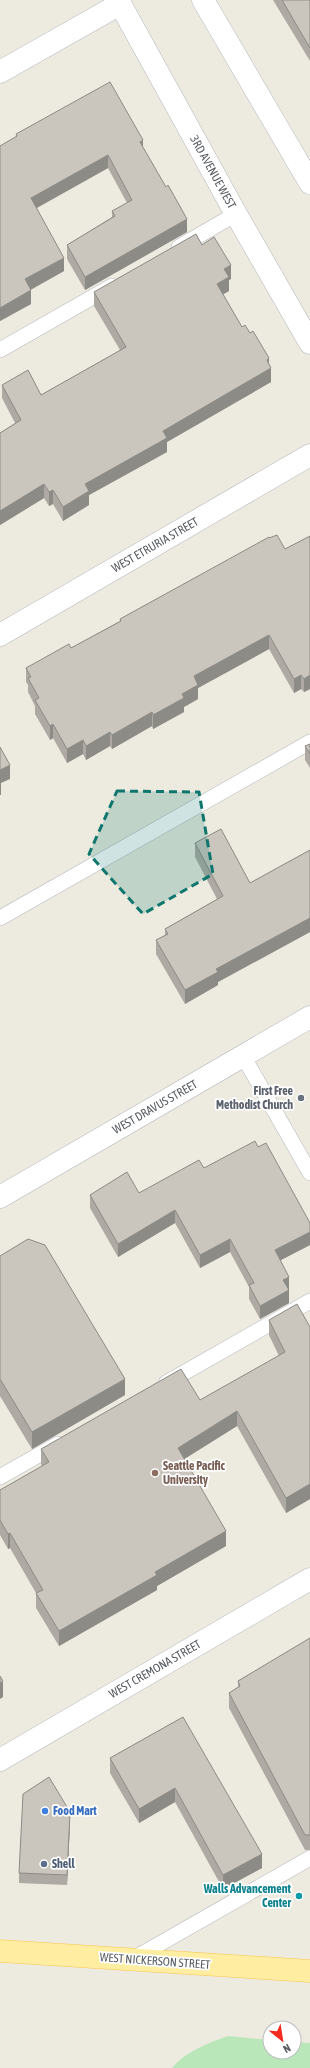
<svg xmlns="http://www.w3.org/2000/svg" width="310" height="2068" viewBox="0 0 310 2068" font-family="'Asap Condensed',sans-serif">
  <style>
    .green { fill: #bae7b9 }
    .lines { fill: none; stroke-linecap: round; stroke-linejoin: round }
    .lane-casing { stroke: #b5b8be; stroke-width: 16 }
    .street-casing { stroke: #b5b8be; stroke-width: 23 }
    .secondary-casing { stroke: #b8bcc3; stroke-width: 23 }
    .primary-casing { stroke: #fac54b; stroke-width: 23 }
    .lane { stroke: #fff; stroke-width: 15 }
    .street { stroke: #fff; stroke-width: 22 }
    .secondary { stroke: #fff; stroke-width: 22 }
    .primary { stroke: #ffeea2; stroke-width: 22 }
    .wall { fill: #aeaaa3 }
    .shaded-wall { fill: #8d8b85 }
    .building { fill: #cac6be; stroke: #8d8b85 }
    .marked { fill: #0f766e; fill-opacity: 0.2; stroke: #0f766e; stroke-width: 3; stroke-dasharray: 8 5; stroke-linejoin: round }
    .worship-dot { fill: #6b7280; stroke: #fff; stroke-width: 1.5 }
    .education-dot { fill: #8d6e63; stroke: #fff; stroke-width: 1.5 }
    .shop-dot { fill: #3f7fe0; stroke: #fff; stroke-width: 1.5 }
    .service-dot { fill: #5c6f8a; stroke: #fff; stroke-width: 1.5 }
    .culture-dot { fill: #0f9aa8; stroke: #fff; stroke-width: 1.5 }
    .labels { text-anchor: middle; stroke-width: 3.5; stroke-linejoin: round; paint-order: stroke }
    .street-label { font-size: 12px; fill: #585d62; stroke: #fff }
    .worship-label { font-size: 12px; font-weight: bold; fill: #5b616d; stroke: #fff; text-anchor: end }
    .education-label { font-size: 12px; font-weight: bold; fill: #785e54; stroke: #fff; text-anchor: start }
    .shop-label { font-size: 12px; font-weight: bold; fill: #366cbe; stroke: #fff; text-anchor: start }
    .service-label { font-size: 12px; font-weight: bold; fill: #4e5e75; stroke: #fff; text-anchor: start }
    .culture-label { font-size: 12px; font-weight: bold; fill: #0d838f; stroke: #fff; text-anchor: end }
  </style>
  <rect width="100%" height="100%" fill="#edeadf"/>
  <path class="green" d="M228,2036L270,2040V2052H294V2042L310,2043V2068H172C186,2051 209,2043 228,2036Z"/>
  <g class="lines">
    <g class="lane-casing">
      <g id="lane">
        <path d="M179,247L236,214"/>
        <path d="M0,350L112,286"/>
        <path d="M0,918L310,742"/>
        <path d="M243,1056L310,1173"/>
        <path d="M166,1383L310,1301"/>
        <path d="M0,1477L58,1444"/>
        <path d="M133,1959L310,1858"/>
      </g>
    </g>
    <g class="street-casing">
      <g id="street">
        <path d="M118,0L236,214L310,343"/>
        <path d="M0,635L310,455"/>
        <path d="M0,1197L310,1017"/>
        <path d="M0,1760L310,1579"/>
      </g>
    </g>
    <g class="secondary-casing">
      <g id="secondary">
        <path d="M203,0L310,183"/>
        <path d="M0,72L120,4"/>
      </g>
    </g>
    <g class="primary-casing">
      <path id="primary" d="M0,1951L310,1971"/>
    </g>
    <use href="#lane" class="lane"/>
    <use href="#street" class="street"/>
    <use href="#secondary" class="secondary"/>
    <use href="#primary" class="primary"/>
  </g>
  <g class="wall">
    <path d="M273,0H310V61Z"/>
    <path d="M16,134L143,147L187,232L85,290L67,259V245L112,217V211L127,203L108,168L37,208L64,271L30,290L31,304L0,321V146L16,137Z"/>
    <path d="M202,245L231,279L229,280V291L223,294L242,327L269,364L271,382L167,442V452L89,495V505L63,521L53,504L49,506L44,498L0,525V433L15,423L2,398V385L41,395L120,350L94,306V292Z"/>
    <path d="M310,536V689L304,692L301,689L294,693L269,649L198,688V699L184,707V712L153,729L152,726L112,749L110,746L86,760L83,754L67,763L53,738L50,740L35,714V706L28,692V685L26,682V668L71,648L120,621V619L269,538L285,549Z"/>
    <path d="M310,744V768L305,760V746Z"/>
    <path d="M195,843L250,883L310,850V932L218,982V985L185,1004L156,954V940L165,935V929L217,899L195,857Z"/>
    <path d="M258,1147L310,1223V1245L281,1260L289,1290V1303L260,1319L249,1299V1287L230,1252L200,1268L175,1223L118,1257L90,1208V1195L139,1193L204,1168Z"/>
    <path d="M0,1256L125,1395L32,1449L0,1396Z"/>
    <path d="M269,1320L310,1327V1499L286,1513L237,1426L184,1459L226,1546L157,1586V1590L59,1646L36,1608V1593L10,1548L8,1549L0,1535V1490L42,1466L41,1464V1449L200,1400L279,1356L269,1335Z"/>
    <path d="M310,1638V1850H305L229,1708V1693L238,1687V1681Z"/>
    <path d="M183,1717L262,1868L223,1889L175,1802L139,1823L110,1773V1758Z"/>
    <path d="M70,1822L67,1885L19,1883V1873Z"/>
  </g>
  <g class="shaded-wall">
    <path d="M143,140V153L140,142Z"/>
    <path d="M108,155V168L31,211V198Z"/>
    <path d="M187,219V232L85,290V277Z"/>
    <path d="M64,258V271L25,293V279Z"/>
    <path d="M231,265V279L229,280V291L217,298V284L224,269Z"/>
    <path d="M31,290V304L0,321V308Z"/>
    <path d="M269,358V369L271,368V382L167,442V452L89,495V505L63,521V507L85,484Z"/>
    <path d="M44,484V498L0,525V511Z"/>
    <path d="M53,490V504L49,506V492Z"/>
    <path d="M269,635V649L198,688V699L184,707V712L153,729V715L182,694L194,676Z"/>
    <path d="M301,675V689L294,693V679Z"/>
    <path d="M310,675V689L304,692V679Z"/>
    <path d="M152,712V726L112,749V735Z"/>
    <path d="M53,724V738L50,740V726Z"/>
    <path d="M110,732V746L86,760V746Z"/>
    <path d="M83,740V754L67,763V749Z"/>
    <path d="M10,765V779L1,783V795H0V770Z"/>
    <path d="M310,918V932L218,982V985L185,1004V990L216,969Z"/>
    <path d="M175,1210V1223L118,1257V1244Z"/>
    <path d="M310,1232V1245L275,1263V1250Z"/>
    <path d="M230,1239V1252L200,1268V1255Z"/>
    <path d="M289,1277V1303L260,1319V1306L283,1280Z"/>
    <path d="M125,1379V1395L32,1449V1432Z"/>
    <path d="M237,1411V1426L178,1463V1448Z"/>
    <path d="M310,1484V1499L286,1513V1498Z"/>
    <path d="M226,1531V1546L157,1586V1590L59,1646V1631L155,1572Z"/>
    <path d="M10,1533V1548L8,1549V1534Z"/>
    <path d="M3,1681V1697L0,1699V1683Z"/>
    <path d="M175,1788V1802L139,1823V1809Z"/>
    <path d="M70,1812V1822L67,1885V1875Z"/>
    <path d="M262,1854V1868L223,1889V1875Z"/>
  </g>
  <g class="building">
    <path d="M282,0H310V48Z"/>
    <path d="M110,82L143,140L140,142L166,187L168,185L187,219L85,277L67,245L115,216L112,211L132,200L108,155L31,198L64,258L25,279L31,290L0,308V146L17,136L16,134Z"/>
    <path d="M196,234L202,245L214,237L231,265L224,269L229,277L217,284L242,327L245,325L250,333L253,331L269,358L267,360L271,368L163,431L167,438L85,484L89,491L63,507L53,490L49,492L44,484L0,511V433L21,420L2,385L28,370L41,395L126,347L94,292Z"/>
    <path d="M277,535L285,549L310,536V675L304,679L301,675L294,679L269,635L194,676L198,685L182,694L184,698L153,715L152,712L112,735L110,732L86,746L83,740L67,749L53,724L50,726L35,700L39,698L28,678L31,677L26,668L69,644L71,648L121,621L120,619L269,537V538Z"/>
    <path d="M310,744V754L305,746Z"/>
    <path d="M0,747L10,765L0,770Z"/>
    <path d="M221,829L250,883L310,850V918L216,969L218,972L185,990L156,940L168,934L165,929L223,896L195,843Z"/>
    <path d="M255,1141L258,1147L266,1143L310,1223V1232L275,1250L289,1277L283,1280L289,1290L260,1306L249,1285L254,1283L230,1239L200,1255L175,1210L118,1244L90,1195L127,1172L139,1193L199,1160L204,1168Z"/>
    <path d="M28,1239L45,1245L125,1379L32,1432L0,1379V1256Z"/>
    <path d="M297,1304L310,1327V1484L286,1498L237,1411L178,1448L226,1531L155,1572L157,1575L59,1631L36,1593L43,1590L10,1533L8,1534L0,1520V1490L49,1462L41,1449L181,1369L200,1400L285,1352L269,1320Z"/>
    <path d="M310,1638V1835H305L229,1693L240,1686L238,1681Z"/>
    <path d="M0,1676L3,1681L0,1683Z"/>
    <path d="M183,1717L262,1854L223,1875L175,1788L139,1809L110,1758Z"/>
    <path d="M49,1777L70,1812L67,1875L19,1873L23,1794Z"/>
  </g>
  <path class="marked" d="M117,791L199,792L213,874L143,914L89,854Z"/>
  <circle class="worship-dot" cx="301" cy="1098" r="4"/>
  <circle class="education-dot" cx="155" cy="1473" r="4"/>
  <circle class="shop-dot" cx="45" cy="1811" r="4"/>
  <circle class="service-dot" cx="44" cy="1864" r="4"/>
  <circle class="culture-dot" cx="299" cy="1896" r="4"/>
  <g class="labels">
    <g class="street-label">
      <text transform="translate(213 172) rotate(61)" y="4">3RD AVENUE WEST</text>
      <text transform="translate(155 545) rotate(-30)" y="4">WEST ETRURIA STREET</text>
      <text transform="translate(155 1107) rotate(-30)" y="4">WEST DRAVUS STREET</text>
      <text transform="translate(155 1669) rotate(-30)" y="4">WEST CREMONA STREET</text>
      <text transform="translate(155 1961) rotate(4)" y="4">WEST NICKERSON STREET</text>
    </g>
    <g class="worship-label">
      <text x="293" y="1095">First Free<tspan x="293" dy="14">Methodist Church</tspan></text>
    </g>
    <g class="education-label">
      <text x="163" y="1470">Seattle Pacific<tspan x="163" dy="14">University</tspan></text>
    </g>
    <g class="shop-label">
      <text x="53" y="1815">Food Mart</text>
    </g>
    <g class="service-label">
      <text x="52" y="1868">Shell</text>
    </g>
    <g class="culture-label">
      <text x="291" y="1893">Walls Advancement<tspan x="291" dy="14">Center</tspan></text>
    </g>
  </g>
  <g transform="translate(282 2040) rotate(150)"><circle r="19" fill="#ffffff" stroke="#bcbec0"/>
  <path d="M0-3L7 15L0 10L-7 15Z" fill="#f42b1e"/>
  <text y="-6" font-size="11" font-weight="bold" text-anchor="middle" fill="#585d62">N</text>
  </g>
</svg>
